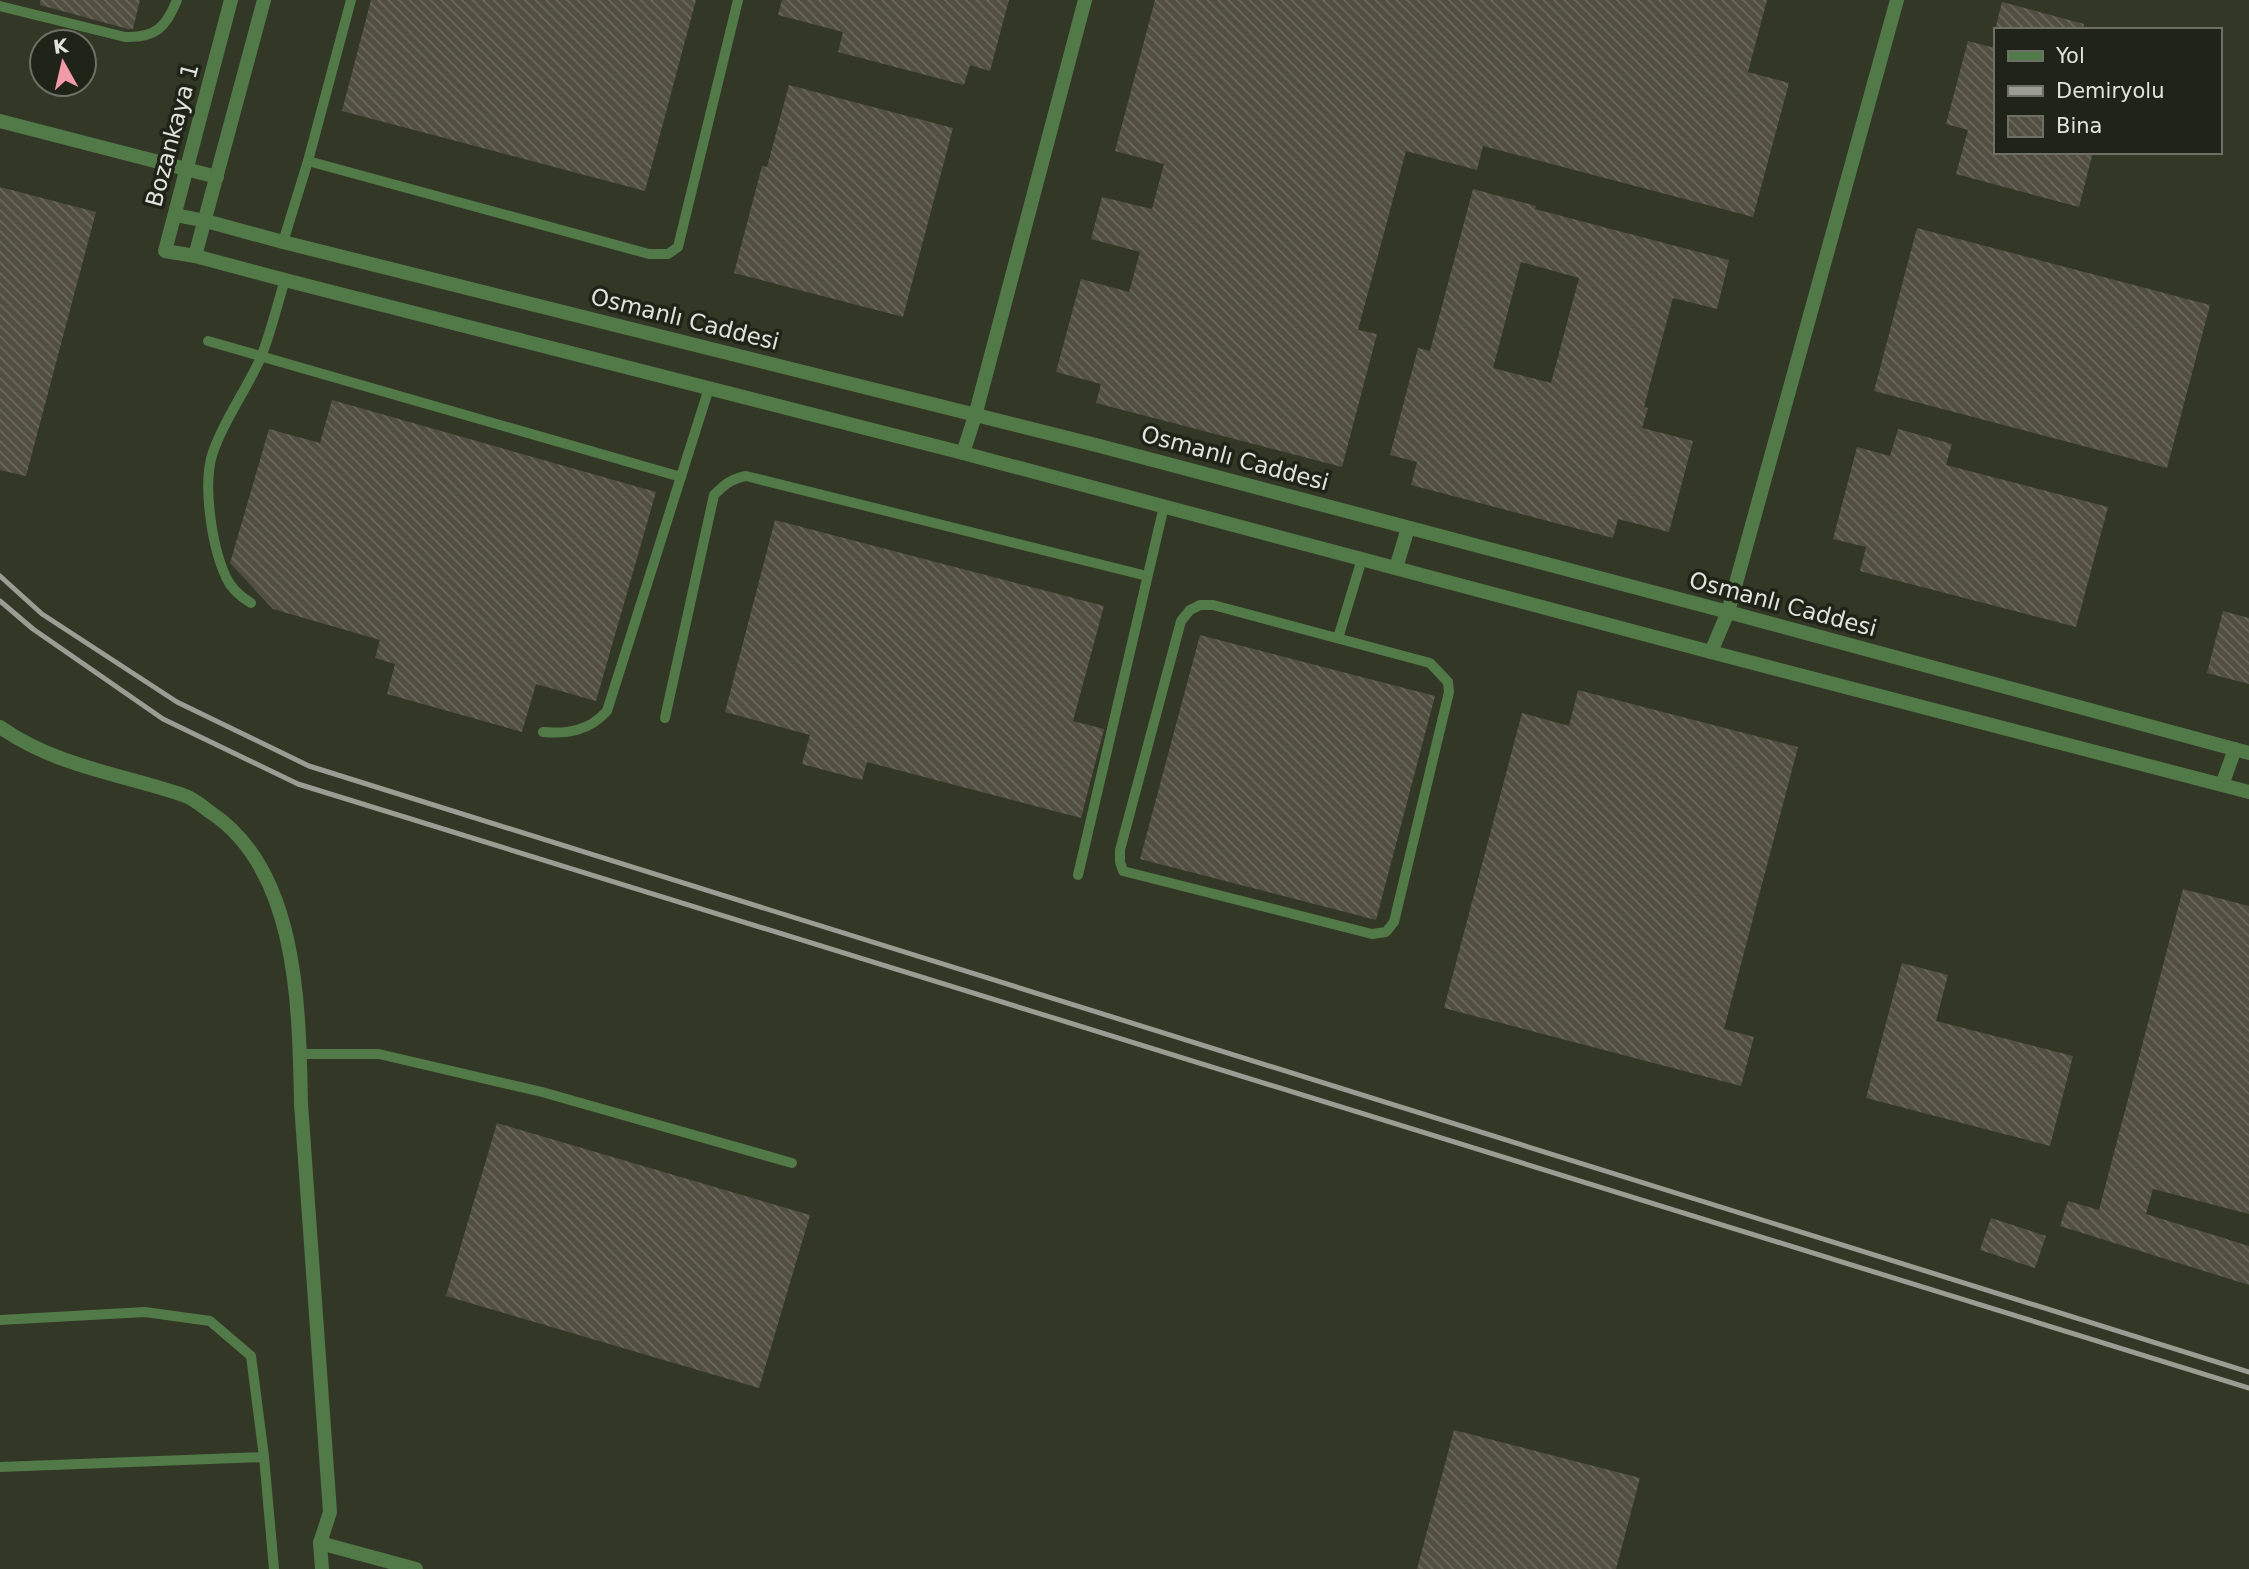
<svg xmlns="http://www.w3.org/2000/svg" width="2249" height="1569" viewBox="0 0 2249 1569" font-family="'DejaVu Sans',sans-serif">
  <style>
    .built { fill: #333725; fill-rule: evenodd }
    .building { fill: url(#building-back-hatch); fill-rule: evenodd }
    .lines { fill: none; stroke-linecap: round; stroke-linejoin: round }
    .service { stroke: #527948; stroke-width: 10 }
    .minor { stroke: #527948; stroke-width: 14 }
    .tertiary { stroke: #527948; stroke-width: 14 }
    .rail { stroke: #9b9d94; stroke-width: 5 }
    .labels { text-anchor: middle; stroke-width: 7; stroke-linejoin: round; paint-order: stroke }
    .street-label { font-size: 23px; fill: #e2e3dc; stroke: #202317 }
  </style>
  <defs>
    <pattern id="building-back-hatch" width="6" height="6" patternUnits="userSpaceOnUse" patternTransform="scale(1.75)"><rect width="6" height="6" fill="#524f42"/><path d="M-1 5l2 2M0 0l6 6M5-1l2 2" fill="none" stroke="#6b685d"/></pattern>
  </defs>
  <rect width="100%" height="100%" fill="#2a2d21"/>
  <path class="built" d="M0,0H2249V1569H0ZM1995,30H2219V152H1995ZM42,42H84V84H42Z"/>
  <g class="building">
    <path d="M40,0H140L133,29H128L40,5Z"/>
    <path d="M371,0H696L645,191L342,111Z"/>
    <path d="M782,0H1009L990,71L970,65L964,85L838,52L843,32L778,15Z"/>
    <path d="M1155,0H1767L1748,72L1789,83L1753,217L1483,146L1477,170L1406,151L1358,330L1377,334L1342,467L1096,403L1101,384L1056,372L1081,279L1129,292L1140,252L1091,239L1102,197L1152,209L1164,164L1115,151Z"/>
    <path d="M2002,2L2084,24L2083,30H1995Z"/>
    <path d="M1968,41L1995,48V152H2093L2079,207L1956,174L1968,130L1946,124Z"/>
    <path d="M789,85L953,128L903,317L734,273L762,166L767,167Z"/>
    <path d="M0,187L96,212L26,476L0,470Z"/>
    <path d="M1473,189L1536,206L1535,209L1729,260L1717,309L1673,298L1644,407L1648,408L1642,428L1693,441L1669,532L1618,519L1613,538L1411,485L1417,462L1390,455L1418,348L1430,351ZM1521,262L1579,278L1551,383L1493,368Z"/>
    <path d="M1917,228L2210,305L2167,468L1874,391Z"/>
    <path d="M332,400L656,492L596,701L536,684L522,732L387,694L395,664L375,658L380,640L273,609L230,563L269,429L320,443Z"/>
    <path d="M1898,429L1952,444L1946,465L2108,507L2076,627L1860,571L1866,547L1833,539L1857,447L1890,456Z"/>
    <path d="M775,520L1104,606L1073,721L1104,729L1081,818L867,762L862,780L802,764L810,735L725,712Z"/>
    <path d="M2223,611L2249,618V684L2207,673Z"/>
    <path d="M1200,635L1435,696L1376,920L1140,859Z"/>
    <path d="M1578,690L1798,747L1724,1029L1754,1037L1741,1086L1444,1008L1522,713L1569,726Z"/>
    <path d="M2183,889L2249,906V1214L2153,1189L2146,1214L2249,1246V1285L2060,1226L2068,1201L2099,1210Z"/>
    <path d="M1902,963L1948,975L1936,1021L2073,1056L2050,1146L1866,1098Z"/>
    <path d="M497,1123L810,1215L759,1388L446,1296Z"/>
    <path d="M1991,1218L2046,1236L2035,1268L1980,1250Z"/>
    <path d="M1454,1430L1640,1478L1616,1569H1417Z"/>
  </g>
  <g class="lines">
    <g class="service">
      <path d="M0,6L125,37C156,38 166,27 177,0"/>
      <path d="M308,161L649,254H668L678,247L738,0"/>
      <path d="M283,242L308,161L351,0"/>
      <path d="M208,341L681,477"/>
      <path d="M251,603C241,597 231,589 226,577C212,547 202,484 213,452C225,418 247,389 261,357C271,332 277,305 285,280"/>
      <path d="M1200,605H1213L1430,663L1448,682L1449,692L1394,922L1386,932L1372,934L1123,871L1120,862V850L1181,621L1190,610Z"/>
      <path d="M1338,638L1362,559"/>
      <path d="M665,718L714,495C725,484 731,479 746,476L1147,576"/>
      <path d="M543,732C568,734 589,731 607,711L709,388"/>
      <path d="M1078,875L1164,506"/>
      <path d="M301,1054H379L542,1092L792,1163"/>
      <path d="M0,1320L145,1312L210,1321L251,1356L264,1457L274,1569"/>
      <path d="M0,1467L264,1457"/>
    </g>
    <g class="minor">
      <path d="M0,121L217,177"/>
      <path d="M963,453L975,416L1085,0"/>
      <path d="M1711,652L1728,612L1897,0"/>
      <path d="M0,727C55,766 121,774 183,795C193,798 202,806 210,812C299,870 299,1009 301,1104L330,1512L320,1543"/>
      <path d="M2222,785L2235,749"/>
    </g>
    <g class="tertiary">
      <path d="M231,0L165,251L195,256L285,280L963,453L1711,652L2249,792"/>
      <path d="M175,215L206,221L283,242L1096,445L1728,612L2249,753"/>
      <path d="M195,256L264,0"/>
      <path d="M1396,568L1408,528"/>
      <path d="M322,1569L320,1543L416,1569"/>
    </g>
    <g class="rail">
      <path d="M0,576L42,614L177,702L309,766L2249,1372"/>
      <path d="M0,601L33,629L163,719L298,784L2249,1388"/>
    </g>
  </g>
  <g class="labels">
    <g class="street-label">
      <text transform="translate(172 135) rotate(-75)" y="8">Bozankaya 1</text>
      <text transform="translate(685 319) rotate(14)" y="8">Osmanlı Caddesi</text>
      <text transform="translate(1235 458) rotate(15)" y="8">Osmanlı Caddesi</text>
      <text transform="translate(1783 604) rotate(15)" y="8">Osmanlı Caddesi</text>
    </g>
  </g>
  <rect x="1994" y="28" width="228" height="126" fill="#202317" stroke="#6e7066" stroke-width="2"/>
  <rect x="2008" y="51" width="35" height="10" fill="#527948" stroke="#6e7066" stroke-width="2"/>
  <text x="2056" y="63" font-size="21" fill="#e2e3dc">Yol</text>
  <rect x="2008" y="86" width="35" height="10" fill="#9b9d94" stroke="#6e7066" stroke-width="2"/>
  <text x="2056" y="98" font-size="21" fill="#e2e3dc">Demiryolu</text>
  <rect x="2008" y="116" width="35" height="21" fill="url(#building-back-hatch)" stroke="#6e7066" stroke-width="2"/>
  <text x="2056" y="133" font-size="21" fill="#e2e3dc">Bina</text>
  <g transform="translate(63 63) rotate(352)"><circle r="33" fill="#202317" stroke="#6e7066" stroke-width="2"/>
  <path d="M0-5L12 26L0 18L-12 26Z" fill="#f39aa9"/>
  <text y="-10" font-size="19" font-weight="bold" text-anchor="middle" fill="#e2e3dc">K</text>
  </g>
</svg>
